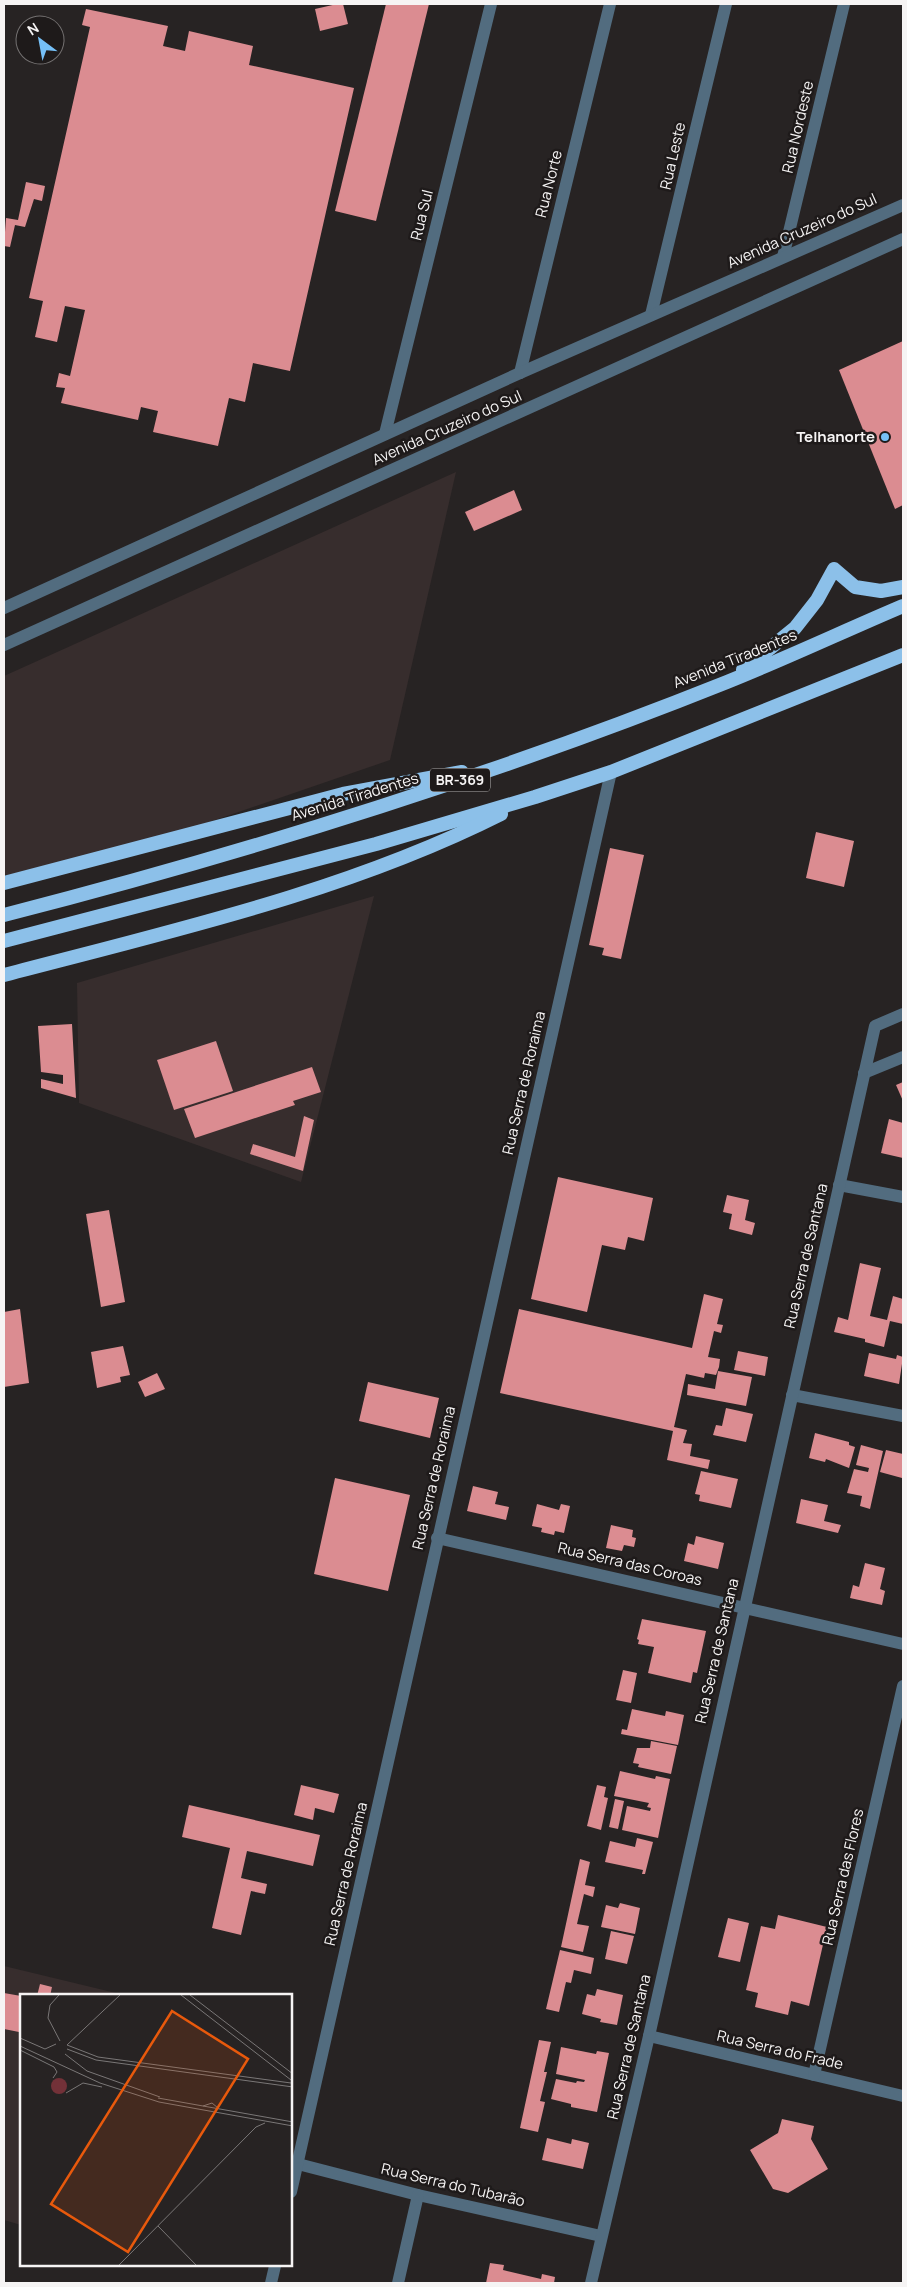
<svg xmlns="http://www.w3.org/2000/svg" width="907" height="2287" viewBox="0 0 907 2287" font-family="Manrope,sans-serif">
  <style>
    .built { fill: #372d2d }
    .building { fill: #db8c91 }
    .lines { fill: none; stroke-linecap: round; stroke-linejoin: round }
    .minor { stroke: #526c7f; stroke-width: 12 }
    .tertiary { stroke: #526c7f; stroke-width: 12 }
    .trunk { stroke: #8cc0e9; stroke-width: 14 }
    .poi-dot { fill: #76c0f7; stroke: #1e1a1a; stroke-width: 2 }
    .labels { text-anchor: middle; stroke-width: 5; stroke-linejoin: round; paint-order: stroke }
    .shield { fill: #1e1a1a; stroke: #b5b3b3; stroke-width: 1 }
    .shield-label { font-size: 14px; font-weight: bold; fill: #f6f4f4 }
    .street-label { font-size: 15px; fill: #f6f4f4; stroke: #1e1a1a }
    .poi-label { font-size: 15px; font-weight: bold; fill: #f6f4f4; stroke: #1e1a1a; text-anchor: end }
    .inset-road { fill: none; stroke: #7a7777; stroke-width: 1 }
    .view { fill: #e8590c; fill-opacity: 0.15; stroke: #e8590c; stroke-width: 2.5 }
    .inset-edge { fill: none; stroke: #f6f4f4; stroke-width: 2.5 }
  </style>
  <rect width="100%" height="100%" fill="#272323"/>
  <g class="built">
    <path d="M456,472L390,760L186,830L4,876V676Z"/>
    <path d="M374,896L301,1182L79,1103L77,983Z"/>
    <path d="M4,1966L120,1994L21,1996V2225L4,2220Z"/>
  </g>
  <g class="building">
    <path d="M337,4H343L348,24L320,31L315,9Z"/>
    <path d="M386,4H429L376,221L335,211Z"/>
    <path d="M86,9L168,26L163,46L185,51L189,31L253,46L249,65L354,88L290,371L253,363L245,402L229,398L218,446L153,432L158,411L141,407L138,420L61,403L65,388L56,387L59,373L70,376L85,310L65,306L57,342L35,337L43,301L29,298L90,27L82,25Z"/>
    <path d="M26,182L45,186L42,201L34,199L25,227L15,225L10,247L4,246L6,218L18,220Z"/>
    <path d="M903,341V505L895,509L839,370Z"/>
    <path d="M514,490L522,510L474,531L465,512Z"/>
    <path d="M816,832L854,841L844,887L806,878Z"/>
    <path d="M610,848L644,855L621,959L602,955L604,948L589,945Z"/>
    <path d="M72,1024L76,1098L41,1088V1079L63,1084V1075L41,1072L38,1026Z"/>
    <path d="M216,1041L233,1091L174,1110L157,1060Z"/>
    <path d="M312,1067L321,1092L293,1101L295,1105L195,1138L184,1109Z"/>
    <path d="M903,1082V1101L896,1085Z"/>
    <path d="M304,1116L314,1120L303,1171L250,1154L253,1144L295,1157Z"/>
    <path d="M889,1119L903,1123V1158L881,1153Z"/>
    <path d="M558,1177L653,1198L644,1241L628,1237L625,1250L602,1245L587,1312L531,1299Z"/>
    <path d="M727,1195L749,1200L745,1220L755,1223L752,1235L729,1229L732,1214L723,1212Z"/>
    <path d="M109,1210L125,1302L101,1307L86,1214Z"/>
    <path d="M860,1263L881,1268L870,1316L887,1320L893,1296L903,1299V1324L890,1321L884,1347L865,1342V1339L834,1332L838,1317L848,1320Z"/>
    <path d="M704,1294L723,1299L717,1324L723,1325L721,1333L714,1331L708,1357L720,1359L719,1367L716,1375L705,1373L704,1378L686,1374L674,1427L687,1430L683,1443L692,1444L690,1456L710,1460L708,1469L667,1460L673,1431L500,1393L519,1309L692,1348Z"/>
    <path d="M20,1309L29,1383L4,1387V1312Z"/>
    <path d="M123,1346L130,1375L120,1377L121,1382L97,1388L91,1352Z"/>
    <path d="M738,1351L768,1357L765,1376L734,1370Z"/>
    <path d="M869,1353L896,1359L897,1355L903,1357L899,1384L864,1376Z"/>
    <path d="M718,1371L752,1377L746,1406L687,1395L688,1384L715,1389Z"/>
    <path d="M157,1373L165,1389L145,1397L138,1382Z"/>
    <path d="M368,1382L439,1398L430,1438L359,1421Z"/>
    <path d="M726,1408L753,1414L746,1442L713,1435L716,1425L722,1426Z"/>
    <path d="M815,1433L849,1442V1445L855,1447L849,1468L826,1459L825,1462L809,1458Z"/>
    <path d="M861,1445L883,1451L870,1509L860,1506L862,1496L847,1493L854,1469L868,1472L869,1468L856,1465Z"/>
    <path d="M886,1450L903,1454L902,1478L880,1472Z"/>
    <path d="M701,1471L738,1479L731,1508L699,1501L700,1495L695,1494Z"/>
    <path d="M335,1478L410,1495L388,1591L314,1574Z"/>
    <path d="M473,1486L498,1492L495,1504L509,1507L506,1520L467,1511Z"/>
    <path d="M801,1499L828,1505L824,1521L841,1525L838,1533L796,1523Z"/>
    <path d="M537,1504L559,1510L561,1504L570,1506L564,1533L555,1531L554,1535L541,1532L542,1528L532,1526Z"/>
    <path d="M611,1525L633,1530L632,1537L636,1538L634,1547L624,1545L622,1551L606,1548Z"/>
    <path d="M696,1536L724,1543L718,1569L684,1561L688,1543L694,1545Z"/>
    <path d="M865,1563L885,1568L880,1589L885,1591L882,1605L850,1598L853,1585L859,1587Z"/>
    <path d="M642,1619L706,1631L697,1673L693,1672L691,1683L648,1673L654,1647L638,1644L639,1640L637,1639Z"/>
    <path d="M623,1670L637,1673L631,1703L616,1700Z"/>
    <path d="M632,1709L665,1716L666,1711L684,1715L678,1745L621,1734L622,1729L627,1730Z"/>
    <path d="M651,1741L677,1746L671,1774L638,1767L639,1764L633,1763L637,1748H650Z"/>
    <path d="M620,1771L655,1779L656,1776L670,1779L658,1838L622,1830L627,1806L650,1811L651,1808L647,1807L649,1803L614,1796Z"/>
    <path d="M301,1785L339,1794L334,1813L315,1808L313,1820L294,1815Z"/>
    <path d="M597,1785L606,1787L604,1797L608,1798L601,1830L587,1826Z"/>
    <path d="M615,1799L624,1801L618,1829L609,1827Z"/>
    <path d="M189,1805L320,1835L313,1866L247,1851L241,1878L267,1884L265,1894L251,1891L241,1935L212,1928L230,1848L182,1837Z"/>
    <path d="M637,1838L653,1842L645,1874H642L643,1870L605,1862L610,1841L635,1847Z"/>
    <path d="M580,1859L590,1862L585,1885L595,1887L593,1897L584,1894L577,1924L589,1926L583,1952L561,1947Z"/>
    <path d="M620,1903L640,1908L635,1934L601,1927L606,1905L618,1908Z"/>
    <path d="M778,1915L827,1927L809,2006L791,2001L788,2015L755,2007L758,1993L746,1990L761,1926L775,1929Z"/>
    <path d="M728,1918L749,1923L740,1962L718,1957Z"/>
    <path d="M611,1931L634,1936L627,1964L605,1959Z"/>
    <path d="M560,1950L594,1958L591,1974L574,1970L571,1983L566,1982L559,2012L546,2009Z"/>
    <path d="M40,1984L52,1987L50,1996H37Z"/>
    <path d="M597,1989L623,1995L617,2025L600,2022L601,2019L582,2014L587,1994L595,1996Z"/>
    <path d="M4,1993L21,1996L19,2032L4,2029Z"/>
    <path d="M539,2040L551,2042L544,2072H547L540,2101L545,2102L538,2132L520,2128Z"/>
    <path d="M561,2047L596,2054L597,2051L609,2053L597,2112L571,2107V2104L551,2099L556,2079L576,2083L577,2081L584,2082L585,2080L556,2074Z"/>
    <path d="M782,2119L814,2126L811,2139L828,2169L788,2193L773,2189L750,2150L778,2133Z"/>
    <path d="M547,2138L571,2144L572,2139L589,2143L583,2169L542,2160Z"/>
    <path d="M490,2263L504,2265L503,2270L541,2279L542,2274L555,2277L554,2283H486Z"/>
  </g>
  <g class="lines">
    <g class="minor">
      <path d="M783,257L844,4"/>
      <path d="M651,315L726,4"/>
      <path d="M520,373L610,4"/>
      <path d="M385,434L491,4"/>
      <path d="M864,1073L903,1057"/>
      <path d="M839,1185L903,1197"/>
      <path d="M792,1395L903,1416"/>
      <path d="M437,1538L903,1644"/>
      <path d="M649,2036L903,2096"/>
      <path d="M814,2075L903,1686"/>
      <path d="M298,2164L418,2195L601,2236"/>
      <path d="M291,2192L611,772"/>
      <path d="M271,2283L275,2266"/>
      <path d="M398,2283L418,2195"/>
      <path d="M591,2283L649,2036L875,1026L903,1014"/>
    </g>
    <g class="tertiary">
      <path d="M4,608L520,373L903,205"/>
      <path d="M4,645L903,239"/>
    </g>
    <g class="trunk">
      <path d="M743,670L795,628L817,600L834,569L855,587L881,591L903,587"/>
      <path d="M4,883L343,794L462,772"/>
      <path d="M4,915C249,852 492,776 727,682C787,658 844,631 903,606"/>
      <path d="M4,941L376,844L535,797L611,772L903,655"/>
      <path d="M4,975C171,931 346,892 501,814"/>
    </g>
  </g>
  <circle class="poi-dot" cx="885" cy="437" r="5"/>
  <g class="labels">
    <rect class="shield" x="430" y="768.5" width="60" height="23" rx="4"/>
    <g class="shield-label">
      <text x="460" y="785">BR-369</text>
    </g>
    <g class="street-label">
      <text transform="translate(798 127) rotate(-77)" y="5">Rua Nordeste</text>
      <text transform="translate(673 156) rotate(-77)" y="5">Rua Leste</text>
      <text transform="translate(549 184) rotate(-76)" y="5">Rua Norte</text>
      <text transform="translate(422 215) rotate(-76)" y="5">Rua Sul</text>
      <text transform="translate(802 231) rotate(-24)" y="5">Avenida Cruzeiro do Sul</text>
      <text transform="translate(447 428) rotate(-24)" y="5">Avenida Cruzeiro do Sul</text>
      <text transform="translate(735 659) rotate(-22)" y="5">Avenida Tiradentes</text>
      <text transform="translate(355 797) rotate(-17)" y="5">Avenida Tiradentes</text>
      <text transform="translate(524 1083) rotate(-77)" y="5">Rua Serra de Roraima</text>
      <text transform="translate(806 1256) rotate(-77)" y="5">Rua Serra de Santana</text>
      <text transform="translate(434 1478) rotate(-77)" y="5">Rua Serra de Roraima</text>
      <text transform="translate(630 1564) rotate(13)" y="5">Rua Serra das Coroas</text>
      <text transform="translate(717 1651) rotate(-77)" y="5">Rua Serra de Santana</text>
      <text transform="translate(346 1874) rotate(-77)" y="5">Rua Serra de Roraima</text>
      <text transform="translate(843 1877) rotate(-77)" y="5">Rua Serra das Flores</text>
      <text transform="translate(629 2047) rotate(-77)" y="5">Rua Serra de Santana</text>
      <text transform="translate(780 2050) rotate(13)" y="5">Rua Serra do Frade</text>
      <text transform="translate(453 2185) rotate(13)" y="5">Rua Serra do Tubarão</text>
    </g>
    <g class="poi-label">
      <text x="875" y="442">Telhanorte</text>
    </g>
  </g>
  <g transform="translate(20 1994)">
    <rect width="272" height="272" fill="#272323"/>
    <path d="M31 92a8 8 0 1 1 16 0a8 8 0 1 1-16 0Z" fill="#733138"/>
    <path class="inset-road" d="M39,1L30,11L28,24L40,47M161,1L271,86M170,1L273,80M0,44L25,55L36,50M47,51L78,63L271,89M47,51L100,1M0,52L80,89L139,108L273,132M47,55L76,66L273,93M0,56L34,73L37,78L33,84M45,60L67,77L140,103M46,99L63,89L82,93M138,104L273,128M183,112L192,109L198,114M138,232L177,272M98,272L236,133L245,129"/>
    <path class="view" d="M152,17L228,65L108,258L31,210Z"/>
    <rect width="272" height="272" class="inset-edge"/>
  </g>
  <rect width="907" height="2287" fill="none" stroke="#f6f4f4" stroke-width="10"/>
  <g transform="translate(40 40) rotate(328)"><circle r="24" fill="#1e1a1a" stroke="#747171"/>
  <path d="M0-4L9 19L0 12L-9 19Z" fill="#76c0f7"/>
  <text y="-8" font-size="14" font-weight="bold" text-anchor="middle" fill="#f6f4f4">N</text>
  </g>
</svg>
